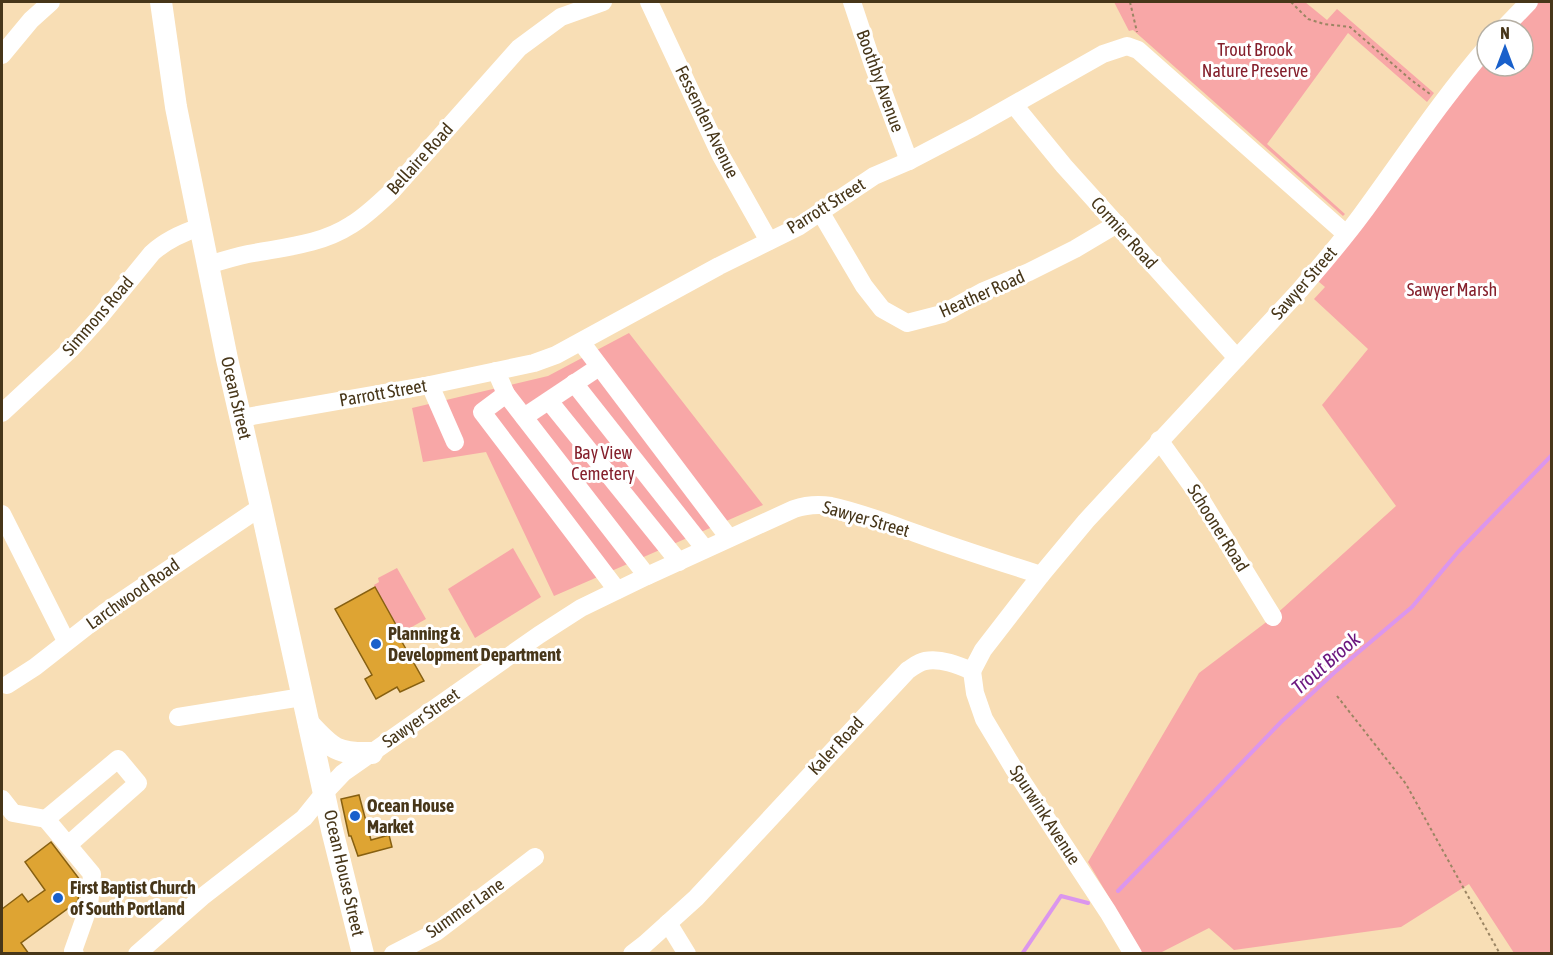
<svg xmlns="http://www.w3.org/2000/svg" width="1553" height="955" viewBox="0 0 1553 955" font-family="'Asap Condensed',sans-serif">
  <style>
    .green { fill: #f8a7a7 }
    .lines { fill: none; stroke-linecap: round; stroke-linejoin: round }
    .stream { stroke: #db96ed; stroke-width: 4 }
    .building { fill: #dea433; stroke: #876011; stroke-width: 1.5 }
    .path { stroke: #9b8563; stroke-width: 2; stroke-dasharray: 3 3; stroke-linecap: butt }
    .minor { stroke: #fff; stroke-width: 18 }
    .major { stroke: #fff; stroke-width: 22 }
    .poi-dot { fill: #1960cb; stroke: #fff; stroke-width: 2 }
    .labels { text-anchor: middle; stroke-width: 6; stroke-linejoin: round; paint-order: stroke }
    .park-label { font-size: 18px; fill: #85202c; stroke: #fff }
    .street-label { font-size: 18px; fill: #473619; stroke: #fff }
    .poi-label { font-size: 18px; font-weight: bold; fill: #473619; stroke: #fff; text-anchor: start }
    .water-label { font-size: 20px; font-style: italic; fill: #6b167e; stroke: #fff }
  </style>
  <rect width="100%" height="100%" fill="#f8deb5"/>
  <g class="green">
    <path d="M1114,2H1305L1327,20L1337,9L1434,93L1427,102L1348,33L1267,144L1345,214L1343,216L1133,30L1129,31Z"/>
    <path d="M1529,2H1551V953H1514L1469,884L1401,927L1234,950L1209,928L1160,953H1142L1088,862L1199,673L1273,617L1396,506L1322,405L1368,349L1314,299L1325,287L1312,276L1487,47V66H1523V30H1502Z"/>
    <path d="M629,333L763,505L554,596L486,452L423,462L412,408L548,376Z"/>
    <path d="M513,548L541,597L475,638L448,589Z"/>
    <path d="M397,568L426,619L401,633L374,585L379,582L378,578Z"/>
  </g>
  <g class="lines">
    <g class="stream">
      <path d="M1118,891L1281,722L1335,672L1412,607L1458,552L1552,455"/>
      <path d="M1022,954L1061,896L1088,903"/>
    </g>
  </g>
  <g class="building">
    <path d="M375,587L405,641L402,642L424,681L400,692L397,687L376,699L365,679L372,675L335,609Z"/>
    <path d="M359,795L371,840L389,835L392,847L358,856L351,836H349L341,799Z"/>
    <path d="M51,842L80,880L78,901L21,943L29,954H2V909L22,894L28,902L45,890L25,862Z"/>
  </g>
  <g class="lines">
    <g class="path">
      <path d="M1130,2L1137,32"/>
      <path d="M1291,2L1308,19L1324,24L1350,27L1410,79L1430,94"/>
      <path d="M1337,696L1406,784L1500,954"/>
    </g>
    <g class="minor">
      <path d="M649,2L720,154L769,241"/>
      <path d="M852,2L872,62L909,161"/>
      <path d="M1502,30L1529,2"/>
      <path d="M2,55L31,20L51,2"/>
      <path d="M1014,105L1064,166L1237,358"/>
      <path d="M821,213L864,286L882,309L907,323L942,314L984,291L1029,272L1075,249L1117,224"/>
      <path d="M208,265C221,261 234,257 248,254C284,247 320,245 351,225C366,216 378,204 391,192L519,48L561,17L603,2"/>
      <path d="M581,342L729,538"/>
      <path d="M496,371L506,394L647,576"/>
      <path d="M574,383L705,549"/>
      <path d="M430,385L455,442"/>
      <path d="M506,394L482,412L617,590"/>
      <path d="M549,401L679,562"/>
      <path d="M2,413L71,349L98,319L152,253C166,240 182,233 200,227"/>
      <path d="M524,417L599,367"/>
      <path d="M241,418L430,385L534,363L556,355L719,266L798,227L874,176L909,161L974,127L1103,54L1127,46L1138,50L1346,234"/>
      <path d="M1159,440L1197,493L1273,617"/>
      <path d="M2,514L66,641"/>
      <path d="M972,671L983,650L1041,575L1086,521L1300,290C1321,265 1343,240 1362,214C1403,158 1441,100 1487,47"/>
      <path d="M972,671L975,693L984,719L1014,769L1108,912L1133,954"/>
      <path d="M7,685L35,667L104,613L261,507"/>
      <path d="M178,717L302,697"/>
      <path d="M2,799L13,813L46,819"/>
      <path d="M68,845L138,783L118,759L46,819L92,874L89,906L73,951L75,954"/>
      <path d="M668,923L687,954"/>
      <path d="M137,954L202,897L304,818L325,792L343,773L539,635L581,608L647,576L794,509C806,505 818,504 831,506C860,512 890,524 918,534C959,549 1000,562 1041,575"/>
      <path d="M393,954L436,932L535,857"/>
      <path d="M632,954L645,944L696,898L908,670C913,667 919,662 925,661C941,658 958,665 972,671"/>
    </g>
    <g class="major">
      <path d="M161,2L176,107L227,359L261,507L332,830L363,954"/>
      <path d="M309,724C332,749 337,754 372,753"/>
    </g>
  </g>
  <g class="poi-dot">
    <circle cx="376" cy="644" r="6"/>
    <circle cx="355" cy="816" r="6"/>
    <circle cx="58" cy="898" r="6"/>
  </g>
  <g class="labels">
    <g class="park-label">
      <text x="1255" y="56">Trout Brook<tspan x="1255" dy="21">Nature Preserve</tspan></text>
      <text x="1452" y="296">Sawyer Marsh</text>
      <text x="603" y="459">Bay View<tspan x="603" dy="21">Cemetery</tspan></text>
    </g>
    <g class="street-label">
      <text transform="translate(880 81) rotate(70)" y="6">Boothby Avenue</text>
      <text transform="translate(707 122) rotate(64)" y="6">Fessenden Avenue</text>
      <text transform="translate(420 159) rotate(-48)" y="6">Bellaire Road</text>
      <text transform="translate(826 206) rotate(-32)" y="6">Parrott Street</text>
      <text transform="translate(1124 233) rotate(48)" y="6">Cormier Road</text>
      <text transform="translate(1304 283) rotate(-49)" y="6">Sawyer Street</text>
      <text transform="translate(982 294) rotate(-24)" y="6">Heather Road</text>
      <text transform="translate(98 316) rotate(-49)" y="6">Simmons Road</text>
      <text transform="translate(383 393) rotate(-10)" y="6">Parrott Street</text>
      <text transform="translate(236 398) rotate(77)" y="6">Ocean Street</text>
      <text transform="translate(866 519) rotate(16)" y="6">Sawyer Street</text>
      <text transform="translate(1218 528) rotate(58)" y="6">Schooner Road</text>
      <text transform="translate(133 594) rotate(-35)" y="6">Larchwood Road</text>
      <text transform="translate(421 718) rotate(-35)" y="6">Sawyer Street</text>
      <text transform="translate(836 746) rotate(-47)" y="6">Kaler Road</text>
      <text transform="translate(1045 815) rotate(57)" y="6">Spurwink Avenue</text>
      <text transform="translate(344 873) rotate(77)" y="6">Ocean House Street</text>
      <text transform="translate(465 908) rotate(-35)" y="6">Summer Lane</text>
    </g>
    <g class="poi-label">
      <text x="388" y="640">Planning &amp;<tspan x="388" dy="21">Development Department</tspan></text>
      <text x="367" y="812">Ocean House<tspan x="367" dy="21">Market</tspan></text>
      <text x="70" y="894">First Baptist Church<tspan x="70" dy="21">of South Portland</tspan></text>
    </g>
    <g class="water-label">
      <text transform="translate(1326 663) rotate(-41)" y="7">Trout Brook</text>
    </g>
  </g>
  <rect width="1553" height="955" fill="none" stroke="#473619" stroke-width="6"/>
  <g transform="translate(1505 48)"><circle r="28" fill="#ffffff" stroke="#b5afa3" stroke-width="1.5"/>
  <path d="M0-4.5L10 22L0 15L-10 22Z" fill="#1960cb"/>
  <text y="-9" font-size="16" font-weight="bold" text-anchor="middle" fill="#473619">N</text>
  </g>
</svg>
